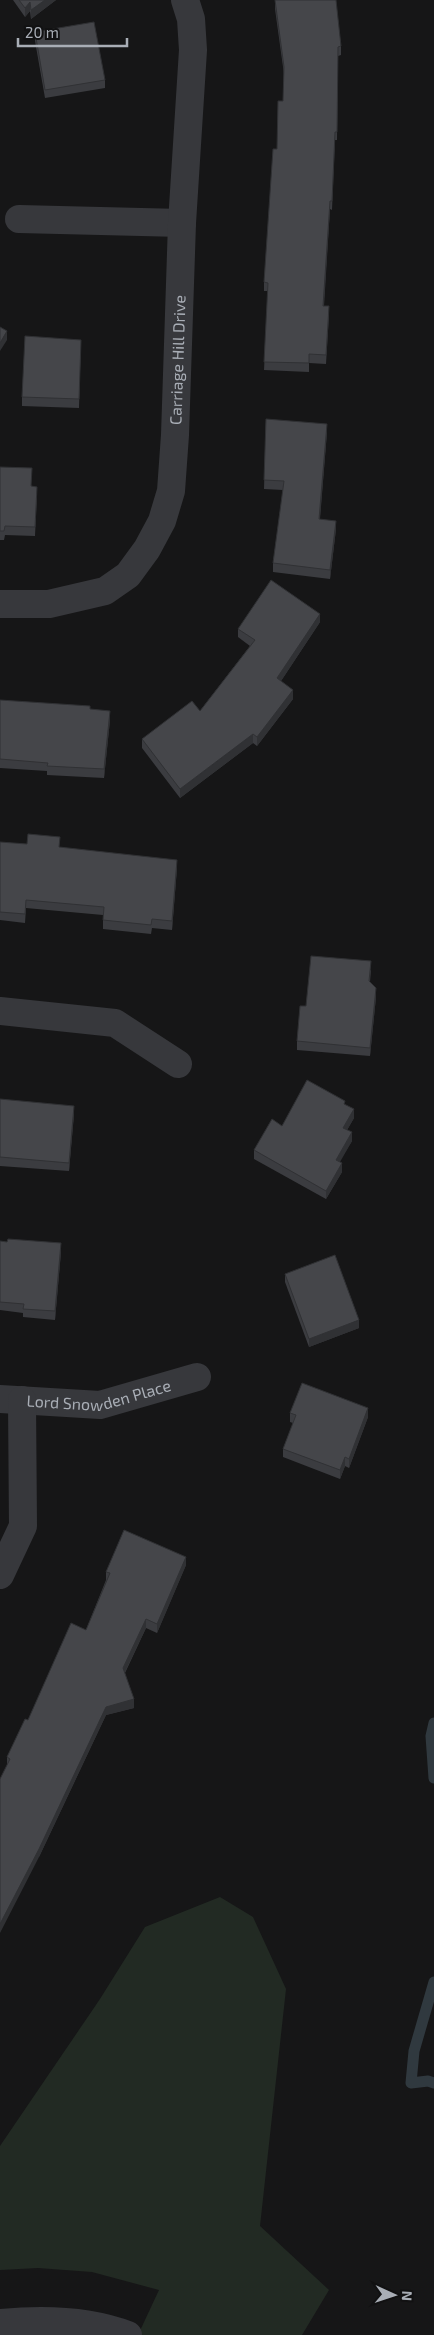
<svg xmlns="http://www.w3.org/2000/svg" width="434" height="2335" viewBox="0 0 434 2335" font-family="'Exo 2',sans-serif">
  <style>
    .green { fill: #222a23 }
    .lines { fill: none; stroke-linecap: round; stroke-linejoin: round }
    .stream { stroke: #30393f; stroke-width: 11 }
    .street { stroke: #37383c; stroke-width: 28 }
    .wall { fill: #3b3c40 }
    .shaded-wall { fill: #303134 }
    .building { fill: #45464a; stroke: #303134 }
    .labels { text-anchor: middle; stroke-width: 4.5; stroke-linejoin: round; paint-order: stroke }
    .street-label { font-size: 16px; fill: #a9aeb6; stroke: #111112 }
  </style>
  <rect width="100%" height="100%" fill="#161617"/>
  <path class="green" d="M220,1897L253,1917L286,1989L260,2226L329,2290L302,2335H138L159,2290L92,2272L38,2268L0,2270V2146L100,1999L145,1927Z"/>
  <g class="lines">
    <g class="stream">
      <path d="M434,1723L431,1736L434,1778"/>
      <path d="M434,1982L414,2051L411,2083L428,2081L434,2083"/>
    </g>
    <g class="street">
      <path d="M19,219L182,223"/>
      <path id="s1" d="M0,604H49L105,591L128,575L147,549L162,521L171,491L175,435L182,223L193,50L191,19L185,0"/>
      <path d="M0,1011L115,1023L178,1064"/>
      <path id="s2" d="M0,1399L100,1405L197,1377"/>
      <path d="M0,1575L23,1526L22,1400"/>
      <path d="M0,2323C41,2319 89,2320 128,2335"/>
    </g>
  </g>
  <g class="wall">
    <path d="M13,0H56L31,19L30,11L25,17Z"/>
    <path d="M275,0L341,46V55L338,56L337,140H335L332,210L330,209L324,306L329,315L326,364L309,363V372L264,370L268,291H264V282L283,101L284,74L275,9Z"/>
    <path d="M35,32L105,80V88L45,98L35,41Z"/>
    <path d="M81,340L79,408L22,406V397Z"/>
    <path d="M266,419L327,432L320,519L336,529L330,579L273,572V563L283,490L264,489Z"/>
    <path d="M0,467L32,486L37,495L35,536L5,535L4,540H0Z"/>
    <path d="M320,622L281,681L293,699L257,746L253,743L180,798L142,748V739L200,711L250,646L238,637V629Z"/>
    <path d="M0,700L90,709L110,720L104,778L47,775V771L0,768Z"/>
    <path d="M0,842L60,847L177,868L172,930L152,928L151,934L103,929V915L26,908L25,923L0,920Z"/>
    <path d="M371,970L370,982L376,997L370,1056L297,1050V1041L306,1006Z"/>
    <path d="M0,1099L74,1114L69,1171L0,1166Z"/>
    <path d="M345,1105L354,1118L347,1130L352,1141L339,1162L342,1172L326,1199L254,1159V1150L282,1126Z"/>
    <path d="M0,1241L61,1252L55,1320L23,1317V1313L0,1310Z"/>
    <path d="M285,1274L359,1328L309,1347L285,1282Z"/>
    <path d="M290,1413L368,1417L349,1468L345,1466L340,1479L283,1457V1449L293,1423L290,1422Z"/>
    <path d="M186,1565L157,1633L146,1628L125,1673L134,1708L106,1715L39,1857L7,1765V1757L28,1720L86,1630L106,1580V1572Z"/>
  </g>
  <g class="shaded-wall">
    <path d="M45,0H56L31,19V10Z"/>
    <path d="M30,2V11L25,17V8Z"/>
    <path d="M330,201V209L323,314V306Z"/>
    <path d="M7,331V340L0,351V343Z"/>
    <path d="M327,424V432L319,528V519Z"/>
    <path d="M336,521V529L330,579V570Z"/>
    <path d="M320,614V622L277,687V678Z"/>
    <path d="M293,690V699L257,746V737Z"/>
    <path d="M110,711V720L104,778V769Z"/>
    <path d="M253,734V743L180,798V789Z"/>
    <path d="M177,860V868L172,930V921Z"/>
    <path d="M376,988V997L370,1056V1048Z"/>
    <path d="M74,1106V1114L69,1171V1163Z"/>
    <path d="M354,1109V1118L343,1137V1128Z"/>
    <path d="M352,1132V1141L336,1169V1160Z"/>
    <path d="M342,1163V1172L326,1199V1191Z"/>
    <path d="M61,1243V1252L55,1320V1311Z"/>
    <path d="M359,1320V1328L309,1347V1339Z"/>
    <path d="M368,1408V1417L349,1468V1459Z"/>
    <path d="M345,1457V1466L340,1479V1470Z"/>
    <path d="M186,1557V1565L157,1633V1624Z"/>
    <path d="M146,1619V1628L123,1676V1668Z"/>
    <path d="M134,1699V1708L106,1715L39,1857L0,1933V1924L106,1707Z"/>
  </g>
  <g class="building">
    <path d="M19,0H45L31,10L30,2L25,8Z"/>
    <path d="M275,0H336L341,46L338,47L337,132H335L332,201H330L323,306H329L326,355L309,354V363L264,362L268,283L264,282L273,149H277L278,101H283L284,67Z"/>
    <path d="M94,22L105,80L45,90L35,32Z"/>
    <path d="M0,327L7,331L0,343Z"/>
    <path d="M25,336L81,340L79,399L22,397Z"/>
    <path d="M266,419L327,424L319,519L336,521L330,570L273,563L284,481L264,480Z"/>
    <path d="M0,467L32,468L31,486L37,487L35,527L5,526L4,531H0Z"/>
    <path d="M271,580L320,614L277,678L293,690L257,737L253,734L180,789L142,739L192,701L200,711L255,640L238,629Z"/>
    <path d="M0,700L90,706V709L110,711L104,769L47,766L48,763L0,759Z"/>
    <path d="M28,834L60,837L59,847L177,860L172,921L152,919L151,925L103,920L104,907L26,900L25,914L0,912V842L27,844Z"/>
    <path d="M311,956L371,961L369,981L376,988L370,1048L297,1041L300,1006H306Z"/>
    <path d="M307,1080L345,1101L344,1104L354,1109L343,1128L352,1132L336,1160L342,1163L326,1191L254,1150L272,1119L282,1126Z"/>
    <path d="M0,1099L74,1106L69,1163L0,1157Z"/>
    <path d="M8,1239L61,1243L55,1311L23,1309L24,1304L0,1302V1241L7,1242Z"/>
    <path d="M335,1255L359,1320L309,1339L285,1274Z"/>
    <path d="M302,1383L368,1408L349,1459L345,1457L340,1470L283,1449L296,1415L290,1413Z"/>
    <path d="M124,1530L186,1557L157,1624L146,1619L123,1668L134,1699L106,1707L39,1849L0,1924V1779L10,1759L7,1757L25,1719L28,1720L71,1623L86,1630L110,1573L106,1572Z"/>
  </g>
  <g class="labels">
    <g class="street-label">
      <text dy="6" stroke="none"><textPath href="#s1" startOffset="361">Carriage Hill Drive</textPath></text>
      <text dy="6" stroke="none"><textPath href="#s2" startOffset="100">Lord Snowden Place</textPath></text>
    </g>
  </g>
  <g transform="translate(394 2295) rotate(93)" stroke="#111112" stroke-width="4" paint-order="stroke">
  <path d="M0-4L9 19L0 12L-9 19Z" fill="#a9aeb6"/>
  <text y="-8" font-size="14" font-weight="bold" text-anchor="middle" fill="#a9aeb6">N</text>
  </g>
  <path d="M18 38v8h109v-8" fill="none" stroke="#a9aeb6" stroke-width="2.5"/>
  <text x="25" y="38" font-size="15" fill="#a9aeb6" stroke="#111112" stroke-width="4" paint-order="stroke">20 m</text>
</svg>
